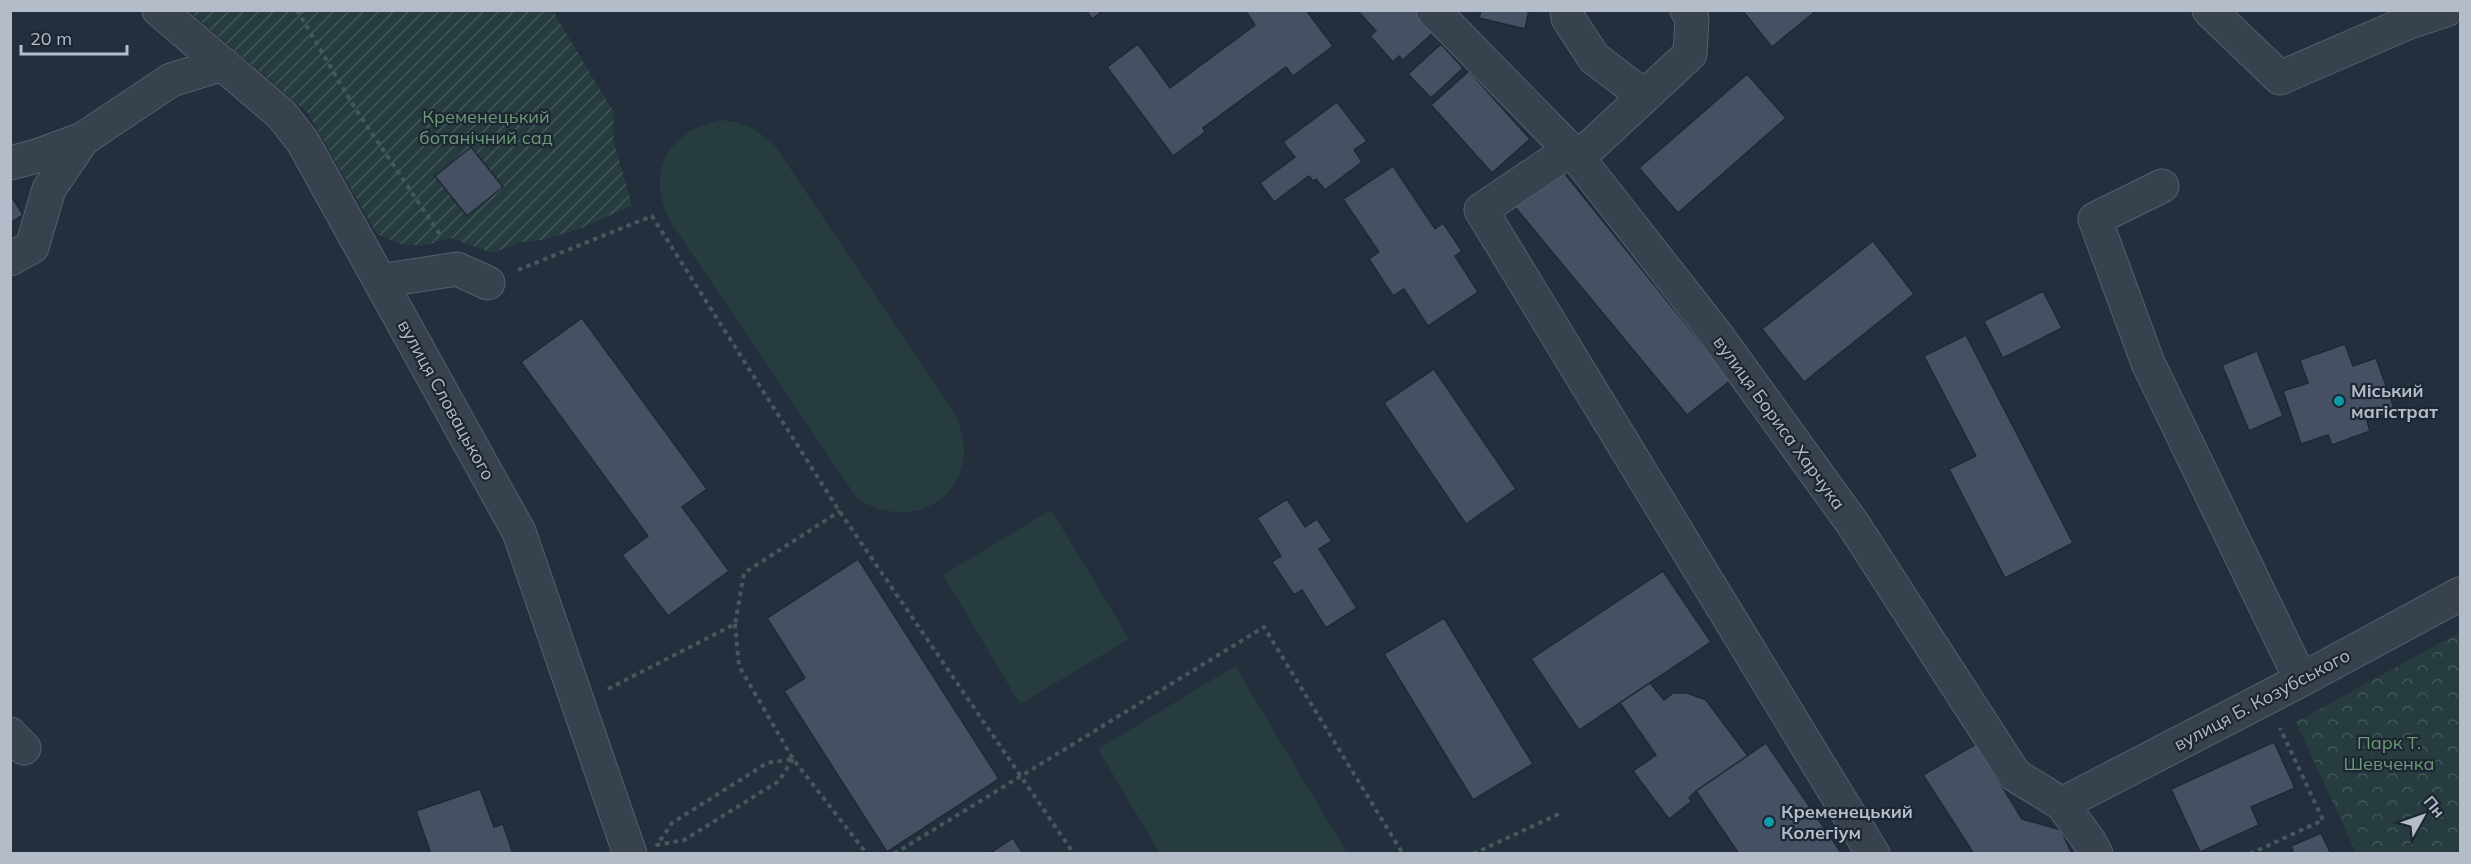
<svg xmlns="http://www.w3.org/2000/svg" width="2471" height="864" viewBox="0 0 2471 864" font-family="Mulish,sans-serif">
  <style>
    .park { fill: url(#park-crowns) }
    .garden { fill: url(#garden-furrows) }
    .pitch { fill: #263c3f }
    .building { fill: #455162; stroke: #1f2835; stroke-width: 1.5 }
    .lines { fill: none; stroke-linecap: round; stroke-linejoin: round }
    .minor-casing { stroke: #565f6c; stroke-width: 35 }
    .path { stroke: #44595c; stroke-width: 4; stroke-dasharray: 4.5 4.5; stroke-linecap: butt }
    .minor { stroke: #38414e; stroke-width: 33 }
    .culture-dot { fill: #0f9aa8; stroke: #1d2633; stroke-width: 2 }
    .labels { text-anchor: middle; stroke-width: 4.5; stroke-linejoin: round; paint-order: stroke }
    .park-label { font-size: 18px; fill: #6b9a76; stroke: #1d2633 }
    .poi-label { font-size: 18px; font-weight: bold; fill: #b4bcc9; stroke: #1d2633; text-anchor: start }
    .street-label { font-size: 18px; fill: #b4bcc9; stroke: #1d2633 }
  </style>
  <defs>
    <pattern id="park-crowns" width="20" height="18" patternUnits="userSpaceOnUse" patternTransform="scale(1.5)"><rect width="20" height="18" fill="#263c3f"/><path d="M2 6a3 3 0 1 1 6 0M12 15a3 3 0 1 1 6 0" fill="none" stroke="#435659"/></pattern>
    <pattern id="garden-furrows" width="10" height="10" patternUnits="userSpaceOnUse" patternTransform="scale(1.5)"><rect width="10" height="10" fill="#263c3f"/><path d="M-1 1l2-2M0 10L10 0M9 11l2-2" fill="none" stroke="#435659"/></pattern>
  </defs>
  <rect width="100%" height="100%" fill="#242f3e"/>
  <path class="park" d="M2460,632V853H2356L2296,722Z"/>
  <path class="garden" d="M189,11H553L614,113L613,140L632,205L582,228L542,240L521,242L492,253L451,238L422,246L400,244L377,234L308,113Z"/>
  <g class="pitch">
    <path d="M720,120C745,122 760,130 777,149L954,413C990,482 921,540 857,498L670,221C645,172 668,131 720,120Z"/>
    <path d="M1051,510L1129,639L1020,704L943,575Z"/>
    <path d="M1235,666L1347,853H1160L1098,749Z"/>
  </g>
  <g class="building">
    <path d="M1086,10H1104L1092,19Z"/>
    <path d="M1245,10H1306L1333,46L1293,76L1286,67L1203,128L1205,132L1173,156L1107,67L1138,44L1170,88L1255,25Z"/>
    <path d="M1357,10H1417L1435,31L1403,60L1399,56L1393,62L1370,36L1376,31Z"/>
    <path d="M1481,10H1529L1525,29L1479,18Z"/>
    <path d="M1742,10H1817L1772,47Z"/>
    <path d="M1441,44L1463,68L1431,98L1408,74Z"/>
    <path d="M1469,71L1530,139L1492,173L1431,105Z"/>
    <path d="M1747,74L1786,118L1678,213L1639,168Z"/>
    <path d="M1337,102L1367,141L1354,150L1362,162L1325,190L1316,179L1313,181L1309,176L1274,202L1260,183L1295,157L1283,142Z"/>
    <path d="M471,147L503,187L467,216L435,176Z"/>
    <path d="M1393,166L1435,229L1443,223L1462,251L1455,256L1478,292L1428,326L1404,289L1393,296L1369,259L1379,252L1343,199Z"/>
    <path d="M1561,169L1731,380L1687,415L1515,207Z"/>
    <path d="M10,194L23,215L10,223Z"/>
    <path d="M1873,241L1914,294L1804,382L1762,329Z"/>
    <path d="M2043,291L2062,328L2003,358L1984,321Z"/>
    <path d="M582,318L707,489L682,507L729,571L668,616L622,555L648,536L521,362Z"/>
    <path d="M1966,335L2073,543L2005,578L1949,469L1976,456L1924,356Z"/>
    <path d="M2345,344L2353,366L2376,358L2395,411L2367,421L2370,431L2332,445L2328,435L2301,444L2283,391L2308,383L2300,360Z"/>
    <path d="M2257,351L2283,416L2249,431L2222,365Z"/>
    <path d="M1434,369L1516,489L1466,524L1384,403Z"/>
    <path d="M1287,499L1305,527L1317,519L1332,541L1319,549L1357,608L1326,628L1302,590L1294,595L1272,562L1281,556L1257,518Z"/>
    <path d="M858,559L999,779L887,852L784,691L805,678L767,618Z"/>
    <path d="M1663,571L1711,642L1579,730L1531,659Z"/>
    <path d="M1444,618L1533,764L1473,800L1384,654Z"/>
    <path d="M1650,683L1664,700L1673,693H1687L1706,700L1748,756L1696,791L1689,798L1692,801L1669,819L1633,771L1656,755L1620,703Z"/>
    <path d="M2274,742L2295,788L2251,807L2259,825L2200,852L2171,789Z"/>
    <path d="M1766,743L1842,854H1739L1696,791Z"/>
    <path d="M1976,744L2022,819L2061,830L2072,854H1974L1923,775Z"/>
    <path d="M480,789L494,827L503,824L513,854H431L416,811Z"/>
    <path d="M2321,833L2331,854H2294L2291,846Z"/>
    <path d="M1013,838L1023,854H989Z"/>
  </g>
  <g class="lines">
    <g class="minor-casing">
      <g id="minor">
        <path d="M159,10L282,115L303,142L519,532L630,854"/>
        <path d="M1433,10L1578,158L1715,333L1853,524L2015,775L2062,804L2089,841L2096,854"/>
        <path d="M1567,10L1568,18L1594,58L1644,96"/>
        <path d="M2209,10L2280,78L2407,23L2446,10"/>
        <path d="M1570,150L1481,210L1873,854"/>
        <path d="M1578,158L1690,54L1692,18L1687,10"/>
        <path d="M10,163L37,156L83,139L171,80L223,64"/>
        <path d="M2162,186L2095,219L2148,363L2301,680"/>
        <path d="M10,259L32,247L49,189L83,139"/>
        <path d="M380,281L457,269L488,283"/>
        <path d="M10,734L24,748"/>
        <path d="M2062,804L2301,680L2460,594"/>
      </g>
    </g>
    <g class="path">
      <path d="M297,10L353,105L439,233L444,235"/>
      <path d="M518,270L652,216L836,506L1074,854"/>
      <path d="M735,624L739,666L793,759L867,854"/>
      <path d="M608,689L735,624L744,573L840,511"/>
      <path d="M793,759L779,781L684,840L657,845L672,823L767,763Z"/>
      <path d="M894,854L1264,627L1403,854"/>
      <path d="M1473,854L1563,812"/>
      <path d="M2250,854L2323,820L2280,728"/>
    </g>
    <use href="#minor" class="minor"/>
  </g>
  <g class="culture-dot">
    <circle cx="2339" cy="401" r="6"/>
    <circle cx="1769" cy="822" r="6"/>
  </g>
  <g class="labels">
    <g class="park-label">
      <text x="486" y="123">Кременецький<tspan x="486" dy="21">ботанічний сад</tspan></text>
      <text x="2389" y="749">Парк Т.<tspan x="2389" dy="21">Шевченка</tspan></text>
    </g>
    <g class="poi-label">
      <text x="2351" y="397">Міський<tspan x="2351" dy="21">магістрат</tspan></text>
      <text x="1781" y="818">Кременецький<tspan x="1781" dy="21">Колегіум</tspan></text>
    </g>
    <g class="street-label">
      <text transform="translate(446 400) rotate(61)" y="6">вулиця Словацького</text>
      <text transform="translate(1779 423) rotate(54)" y="6">вулиця Бориса Харчука</text>
      <text transform="translate(2262 700) rotate(-28)" y="6">вулиця Б. Козубського</text>
    </g>
  </g>
  <rect width="2471" height="864" fill="none" stroke="#b4bcc9" stroke-width="24"/>
  <g transform="translate(2423 816) rotate(50)" stroke="#1d2633" stroke-width="4.5" paint-order="stroke">
  <path d="M0-4.5L10 22L0 15L-10 22Z" fill="#b4bcc9"/>
  <text y="-9" font-size="16" font-weight="bold" text-anchor="middle" fill="#b4bcc9">Пн</text>
  </g>
  <path d="M21 45v9h106v-9" fill="none" stroke="#b4bcc9" stroke-width="3"/>
  <text x="30" y="45" font-size="18" fill="#b4bcc9" stroke="#1d2633" stroke-width="4.5" paint-order="stroke">20 m</text>
</svg>
